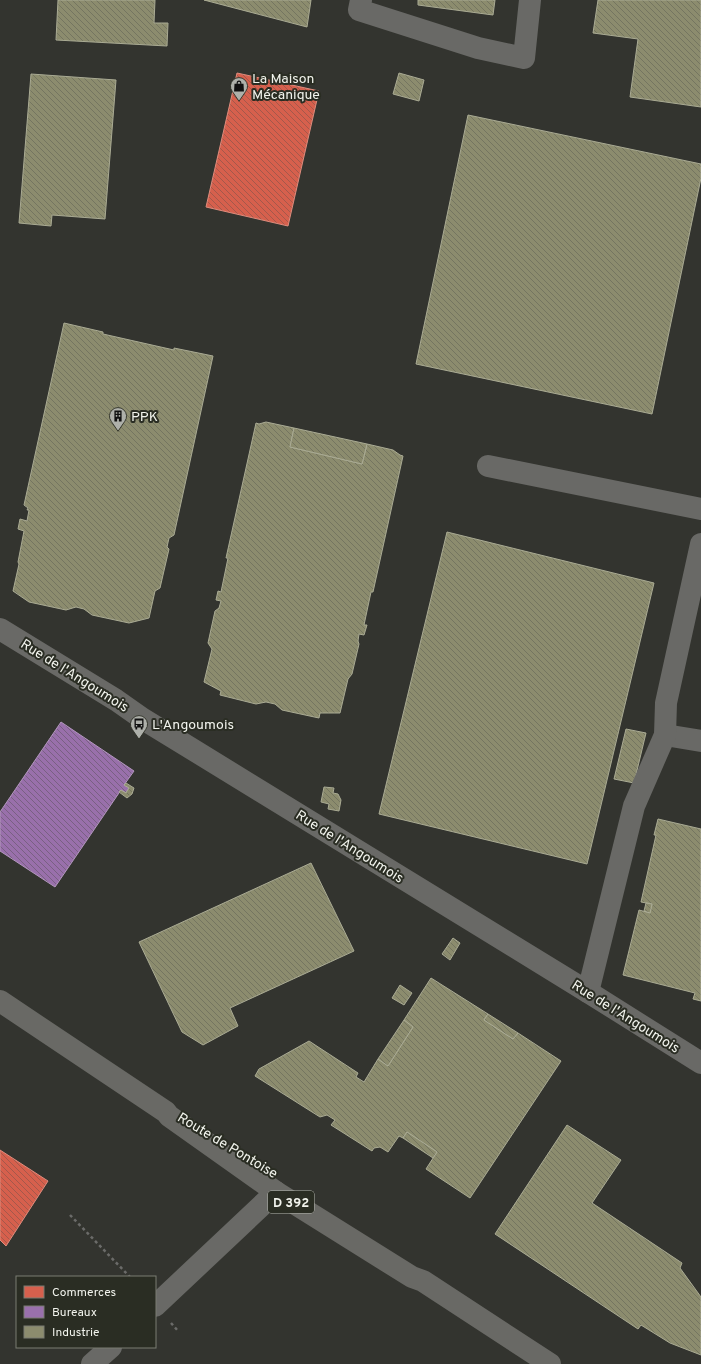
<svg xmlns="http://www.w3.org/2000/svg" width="701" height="1364" viewBox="0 0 701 1364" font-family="Overpass,sans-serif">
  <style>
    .shops { fill: url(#shops-back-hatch); stroke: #de8c7d }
    .offices { fill: url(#offices-back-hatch); stroke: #b397be }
    .industry { fill: url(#industry-back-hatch); stroke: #aaab94 }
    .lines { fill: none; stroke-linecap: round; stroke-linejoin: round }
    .path { stroke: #6b6b69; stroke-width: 2.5; stroke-dasharray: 3 3; stroke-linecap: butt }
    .minor { stroke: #696966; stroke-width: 22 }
    .major { stroke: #696965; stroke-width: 22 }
    .labels { text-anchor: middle; stroke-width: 4; stroke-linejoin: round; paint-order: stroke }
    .shield { fill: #2a2d23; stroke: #b5b8b0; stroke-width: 1 }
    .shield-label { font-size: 13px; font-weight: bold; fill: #f1f3ec }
    .poi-label { font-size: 14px; fill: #f1f3ec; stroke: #2a2d23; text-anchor: start }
    .street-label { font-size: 14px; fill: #f1f3ec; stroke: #2a2d23 }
  </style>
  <defs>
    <pattern id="shops-back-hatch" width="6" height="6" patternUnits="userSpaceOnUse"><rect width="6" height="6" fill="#d6604d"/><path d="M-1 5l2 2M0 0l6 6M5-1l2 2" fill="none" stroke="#a4584b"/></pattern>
    <pattern id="offices-back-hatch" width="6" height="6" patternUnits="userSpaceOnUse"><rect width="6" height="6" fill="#9970ab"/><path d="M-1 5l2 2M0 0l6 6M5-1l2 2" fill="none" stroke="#796083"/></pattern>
    <pattern id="industry-back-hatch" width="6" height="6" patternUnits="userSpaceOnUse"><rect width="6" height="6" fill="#8c8c6e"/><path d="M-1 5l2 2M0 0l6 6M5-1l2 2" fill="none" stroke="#747560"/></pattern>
  </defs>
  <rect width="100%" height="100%" fill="#33342f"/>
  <g class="shops">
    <path d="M237,73L319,91L288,226L206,207Z"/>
    <path d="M0,1150L48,1181L6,1246L0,1240Z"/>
  </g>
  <path class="offices" d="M61,722L134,771L124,785L129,788L127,791L126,793L121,790L55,887L0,851V812Z"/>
  <g class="industry">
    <path d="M58,0H155L154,23H168L167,46L56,40Z"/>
    <path d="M204,0H311L307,27Z"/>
    <path d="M418,0H495L493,15L418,5Z"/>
    <path d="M598,0H701V107L630,97L638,39L593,33Z"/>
    <path d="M399,73L424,80L419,101L393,94Z"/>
    <path d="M31,74L116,80L105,219L52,215L51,226L19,223Z"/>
    <path d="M468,115L701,164V178L652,414L416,364Z"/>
    <path d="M64,323L103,332V334L174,350V348L213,356L174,535L169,538L167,547L169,549L160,588L155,591L149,618L129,623L92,615L84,609L76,607L66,610L29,602L13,591L19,564L18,562L24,531L18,529L20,519L27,521L29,510H27L28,508L24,505Z"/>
    <path d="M266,422L294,428L290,447L362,464L367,444L393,450L400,455L403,456L373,592H371L364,625H367L364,635L359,634L358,641L359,644L352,674L348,679L340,713H320L319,718L282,710L275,704L266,702L256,704L220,695L221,691L204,682L212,649L208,643L215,611L219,608L221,601L216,600L218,591L221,592L228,558H226L256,423L259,424Z"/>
    <path d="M294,428L367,444L362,464L290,447Z"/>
    <path d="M447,532L654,583L587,864L379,814Z"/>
    <path d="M626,729L646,733L634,783L614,779Z"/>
    <path d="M126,783L134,788L132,794L127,798L119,792L121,790L126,793L127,791L129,788L124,785Z"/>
    <path d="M324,787L334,788L333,793L338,794L341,800L339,811L328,809L329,804L321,802Z"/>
    <path d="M658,819L701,829V1001L693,999L695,993L623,975L639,910L650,913L652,904L641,902L656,835H654Z"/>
    <path d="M311,863L354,951L230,1008L238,1026L203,1045L182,1032L139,942Z"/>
    <path d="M646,903L652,904L650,913L644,911Z"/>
    <path d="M453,938L460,943L450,960L442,954Z"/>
    <path d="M431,978L488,1014L484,1020L513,1039L518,1033L561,1061L470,1198L426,1169L437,1152L407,1132L403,1138L399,1136L388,1152L380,1147L374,1148L372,1151L331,1125L335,1120L327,1115L320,1117L255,1076L259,1069L309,1041L358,1073L356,1077L364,1082L378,1059L388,1066L413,1027L404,1020Z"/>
    <path d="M400,985L412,993L404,1005L392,998Z"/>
    <path d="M488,1014L518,1033L513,1039L484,1020Z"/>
    <path d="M404,1020L413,1027L388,1066L378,1059Z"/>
    <path d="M567,1125L621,1160L592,1203L682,1263L680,1268L701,1297V1355L670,1343L641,1325L638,1329L495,1234Z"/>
    <path d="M407,1132L437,1152L433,1158L403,1138Z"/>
  </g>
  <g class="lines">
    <g class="path">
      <path d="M70,1215L130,1277"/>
      <path d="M171,1323L179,1332"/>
    </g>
    <g class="minor">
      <path d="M361,0L359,10L478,48L524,58L530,0"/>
      <path d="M488,466L701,509"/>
      <path d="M0,629L116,700L143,719L588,992L701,1063"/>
      <path d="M665,735L701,741"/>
      <path d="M588,992L634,806L665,735L666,703L701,544"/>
      <path d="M155,1306L276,1192"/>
      <path d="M92,1364L111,1347"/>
    </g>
    <path class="major" d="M0,1001L166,1112L169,1116L276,1192L412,1277L423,1281L550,1364"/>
  </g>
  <defs>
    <g id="shop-pin" transform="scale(0.9)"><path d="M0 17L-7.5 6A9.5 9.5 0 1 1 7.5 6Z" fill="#aeb0aa" stroke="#2a2d23"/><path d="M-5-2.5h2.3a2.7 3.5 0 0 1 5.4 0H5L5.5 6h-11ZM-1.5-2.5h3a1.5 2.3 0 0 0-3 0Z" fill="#111"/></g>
    <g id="building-pin" transform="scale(0.9)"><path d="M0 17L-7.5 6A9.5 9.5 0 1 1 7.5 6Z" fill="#aeb0aa" stroke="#2a2d23"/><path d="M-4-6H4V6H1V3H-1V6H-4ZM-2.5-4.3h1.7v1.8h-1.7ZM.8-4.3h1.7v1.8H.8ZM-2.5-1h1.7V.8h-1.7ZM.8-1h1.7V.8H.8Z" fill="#111"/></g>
    <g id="bus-pin" transform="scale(0.9)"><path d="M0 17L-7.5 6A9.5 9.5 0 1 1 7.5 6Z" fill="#aeb0aa" stroke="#2a2d23"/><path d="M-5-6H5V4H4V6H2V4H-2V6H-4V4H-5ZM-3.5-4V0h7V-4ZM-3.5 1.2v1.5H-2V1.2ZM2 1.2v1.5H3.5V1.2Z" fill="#111"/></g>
  </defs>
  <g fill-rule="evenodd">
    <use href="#shop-pin" x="239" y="86"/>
    <use href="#building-pin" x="118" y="416"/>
    <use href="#bus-pin" x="139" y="724"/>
  </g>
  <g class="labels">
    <rect class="shield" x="268" y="1191" width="46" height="22" rx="3"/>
    <g class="shield-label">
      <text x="291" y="1207">D 392</text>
    </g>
    <g class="poi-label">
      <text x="252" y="83">La Maison<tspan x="252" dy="16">Mécanique</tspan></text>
      <text x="131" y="421">PPK</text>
      <text x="152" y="729">L'Angoumois</text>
    </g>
    <g class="street-label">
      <text transform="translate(75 675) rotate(32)" y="5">Rue de l'Angoumois</text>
      <text transform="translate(350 846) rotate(32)" y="5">Rue de l'Angoumois</text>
      <text transform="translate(626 1016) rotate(32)" y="5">Rue de l'Angoumois</text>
      <text transform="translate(228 1145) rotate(31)" y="5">Route de Pontoise</text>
    </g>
  </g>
  <rect x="16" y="1276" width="140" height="72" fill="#2a2d23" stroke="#7a7c73"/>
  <rect x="24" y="1286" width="20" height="12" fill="#d6604d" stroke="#7a7c73"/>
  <text x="52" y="1296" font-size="12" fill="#f1f3ec">Commerces</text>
  <rect x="24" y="1306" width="20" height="12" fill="#9970ab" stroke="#7a7c73"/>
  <text x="52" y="1316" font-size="12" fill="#f1f3ec">Bureaux</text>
  <rect x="24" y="1326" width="20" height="12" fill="#8c8c6e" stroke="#7a7c73"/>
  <text x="52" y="1336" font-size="12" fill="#f1f3ec">Industrie</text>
</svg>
